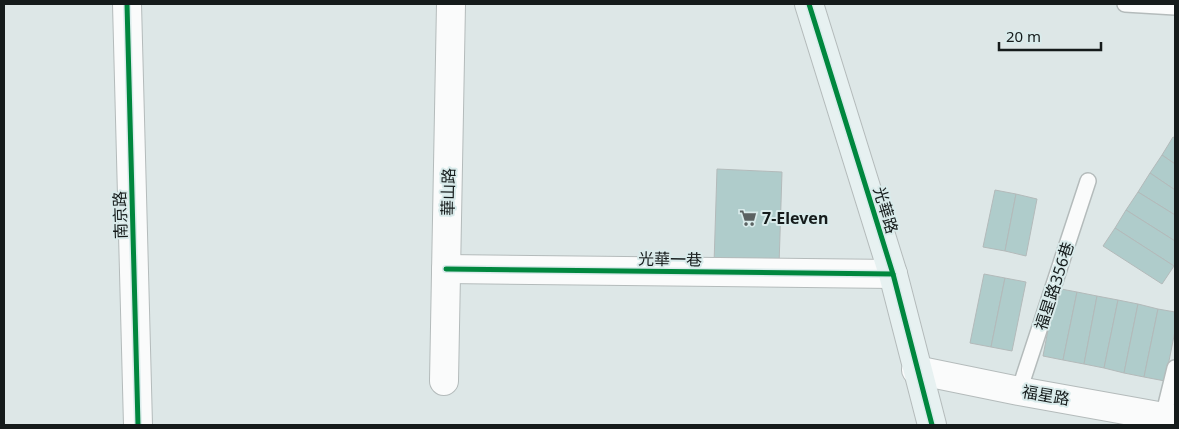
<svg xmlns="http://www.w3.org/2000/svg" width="1179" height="429" viewBox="0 0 1179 429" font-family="'Noto Sans','Noto Sans TC',sans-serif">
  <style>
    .building { fill: #afcccb; stroke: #b3baba }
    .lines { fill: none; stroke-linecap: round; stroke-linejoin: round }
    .lane-casing { stroke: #b4bbbb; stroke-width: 18 }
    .street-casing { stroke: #b4bbbb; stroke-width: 30 }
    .secondary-casing { stroke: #b4bbbb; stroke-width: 30 }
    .lane { stroke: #fafbfb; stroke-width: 15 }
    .street { stroke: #fafbfb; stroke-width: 28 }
    .secondary { stroke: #e7f1f1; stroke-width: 28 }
    .cycleway-casing { stroke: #d9ebeb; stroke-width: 8 }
    .cycleway { stroke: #00873e; stroke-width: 5 }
    .labels { text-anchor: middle; stroke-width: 4; stroke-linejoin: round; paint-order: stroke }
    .street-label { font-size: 16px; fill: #151b1b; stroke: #d9ebeb }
    .poi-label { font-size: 16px; font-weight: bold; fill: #151b1b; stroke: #d9ebeb; text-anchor: start }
  </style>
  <rect width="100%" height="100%" fill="#dde7e7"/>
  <g class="building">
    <path d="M1173,137L1175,138V164L1162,155Z"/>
    <path d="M1162,155L1175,164V190L1150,173Z"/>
    <path d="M717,169L782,172L779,266L714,264Z"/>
    <path d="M1150,173L1175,190V215L1138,192Z"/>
    <path d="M995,190L1016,194L1005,251L983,247Z"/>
    <path d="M1138,192L1175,215V241L1126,210Z"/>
    <path d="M1016,194L1037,199L1026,256L1005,251Z"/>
    <path d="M1126,210L1175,241V264L1174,266L1115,228Z"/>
    <path d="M1115,228L1174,266L1162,284L1103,246Z"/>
    <path d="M984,274L1005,278L991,347L970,343Z"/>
    <path d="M1005,278L1026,282L1012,351L991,347Z"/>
    <path d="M1056,288L1077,292L1063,360L1043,356Z"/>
    <path d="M1077,292L1097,296L1084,364L1063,360Z"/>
    <path d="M1097,296L1118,300L1104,368L1084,364Z"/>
    <path d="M1118,300L1138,304L1124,373L1104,368Z"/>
    <path d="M1138,304L1158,309L1144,377L1124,373Z"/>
    <path d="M1158,309L1175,312V331L1165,381L1144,377Z"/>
  </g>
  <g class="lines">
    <g class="lane-casing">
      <g id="lane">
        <path d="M1125,4L1175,7"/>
        <path d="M1019,391L1088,181"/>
        <path d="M1163,417L1175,368"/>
      </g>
    </g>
    <g class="street-casing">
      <g id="street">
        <path d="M127,4L138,425"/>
        <path d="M446,269L893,274"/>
        <path d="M916,370L1019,391L1175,419"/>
        <path d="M444,381L451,4"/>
      </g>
    </g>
    <g class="secondary-casing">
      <path id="secondary" d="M809,4L893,274L932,425"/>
    </g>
    <use href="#lane" class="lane"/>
    <use href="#street" class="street"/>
    <use href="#secondary" class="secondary"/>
    <g class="cycleway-casing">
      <g id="cycleway">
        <path d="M127,4L138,425"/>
        <path d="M809,4L893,274L932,425"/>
        <path d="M446,269L893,274"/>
      </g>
    </g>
    <use href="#cycleway" class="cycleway"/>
  </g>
  <defs>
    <g id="supermarket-bare" transform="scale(1.35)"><path d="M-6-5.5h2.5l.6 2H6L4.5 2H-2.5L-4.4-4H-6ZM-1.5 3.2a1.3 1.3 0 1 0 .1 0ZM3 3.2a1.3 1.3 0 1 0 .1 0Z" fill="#5b6262" stroke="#d9ebeb" stroke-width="2.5" paint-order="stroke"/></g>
  </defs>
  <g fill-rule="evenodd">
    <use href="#supermarket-bare" x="748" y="218"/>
  </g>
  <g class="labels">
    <g class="street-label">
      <text transform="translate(448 192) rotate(-89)" y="6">華山路</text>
      <text transform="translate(886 210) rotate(73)" y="6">光華路</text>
      <text transform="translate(120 215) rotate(-92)" y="6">南京路</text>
      <text transform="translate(670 259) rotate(1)" y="6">光華一巷</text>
      <text transform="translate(1054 286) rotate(-72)" y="6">福星路356巷</text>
      <text transform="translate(1046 395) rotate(10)" y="6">福星路</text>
    </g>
    <g class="poi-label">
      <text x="762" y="224">7-Eleven</text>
    </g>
  </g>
  <rect width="1179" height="429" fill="none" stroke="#151b1b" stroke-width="10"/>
  <path d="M999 42v8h102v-8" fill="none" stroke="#151b1b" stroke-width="2.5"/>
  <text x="1006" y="42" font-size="15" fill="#151b1b" stroke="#d9ebeb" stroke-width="4" paint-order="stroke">20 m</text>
</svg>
